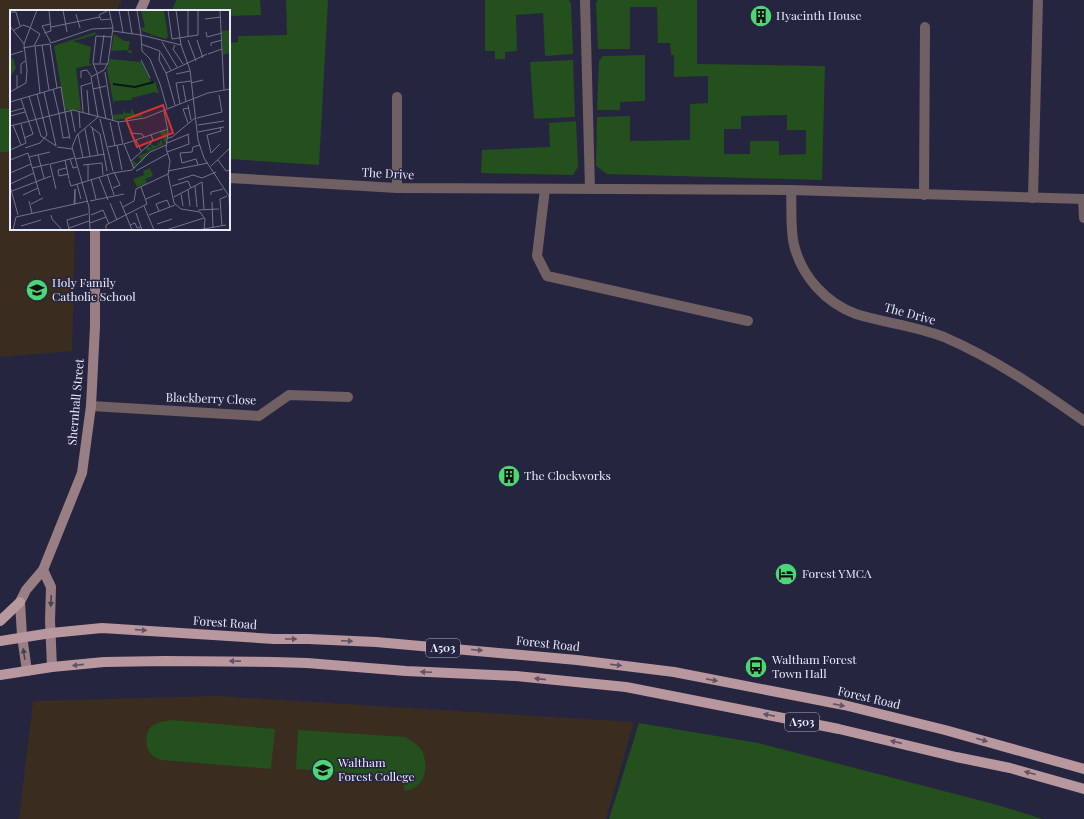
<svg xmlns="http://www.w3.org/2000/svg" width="1084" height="819" viewBox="0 0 1084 819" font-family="'Playfair Display',serif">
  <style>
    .education { fill: #3a2d1f }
    .green { fill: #23501c; fill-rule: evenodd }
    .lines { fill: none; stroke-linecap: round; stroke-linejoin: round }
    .street { stroke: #706063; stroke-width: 10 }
    .secondary { stroke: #997f84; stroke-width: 10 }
    .primary { stroke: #b8979e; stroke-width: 10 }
    .oneway { fill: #484054 }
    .oneway2 { fill: #605365 }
    .labels { text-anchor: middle; stroke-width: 3; stroke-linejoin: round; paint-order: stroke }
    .shield { fill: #25253f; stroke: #aeb0c4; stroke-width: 1 }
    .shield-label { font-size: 11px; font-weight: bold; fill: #e9ebfd }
    .poi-label { font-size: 12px; fill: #e9ebfd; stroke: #25253f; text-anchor: start }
    .street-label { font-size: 12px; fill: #e9ebfd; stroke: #25253f }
    .inset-river { fill: none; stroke: #06181b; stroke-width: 2 }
    .inset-road { fill: none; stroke: #73748b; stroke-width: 1 }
    .view { fill: #d73233; fill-opacity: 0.15; stroke: #d73233; stroke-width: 2 }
    .inset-edge { fill: none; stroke: #e9ebfd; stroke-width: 2 }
  </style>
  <rect width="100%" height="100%" fill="#25253f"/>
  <g class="education">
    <path d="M0,0H122L116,11H11V229H75L72,351L0,357Z"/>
    <path d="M216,696L634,722L606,819H19L33,701Z"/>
  </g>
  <g class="green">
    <path d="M176,0H260L261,15L229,16V11H172Z"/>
    <path d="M286,0H328L319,165L229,159V43L238,42V36L287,35Z"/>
    <path d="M485,0H569L571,4L573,54L545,56L543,13L516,15L517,51L505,52V59H495V51H485Z"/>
    <path d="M598,0H697V64L825,66L822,180L607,174L596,166L597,117L630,116V141L690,140V104L708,103V76L674,77V55H671L670,43H658L657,7H630V49H598L596,3ZM787,115V130H806V154L779,155V141H750V154H724V129H741V116Z"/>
    <path d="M645,55V101L620,102V110H597L599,61L603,56Z"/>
    <path d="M573,60L575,117L534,119L530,62Z"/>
    <path d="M0,108L11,109V152H0Z"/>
    <path d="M576,121L578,167L573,175L481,173L482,150L550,147L549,123Z"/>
    <path d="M172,720L275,729L271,769L161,760C158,759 154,757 152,755C145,749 145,735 150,728C155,722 165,721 172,720Z"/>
    <path d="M639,723L758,743L994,804L1043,819H609Z"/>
    <path d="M298,730L405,737C411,741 418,744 422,751C428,763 427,782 413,788C411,790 407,790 404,791V777L296,769Z"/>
  </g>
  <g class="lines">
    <g class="street">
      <path d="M585,0L590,189"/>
      <path d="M397,97V188"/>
      <path d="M229,178L397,188L791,190L1084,199"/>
      <path d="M545,189L537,256L547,276L748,321"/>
      <path d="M791,190C792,208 790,228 794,245C802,277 826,303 856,314C885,323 916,326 944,337C995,359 1039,389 1084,421"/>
      <path d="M924,195L925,27"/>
      <path d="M1033,198L1038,0"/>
      <path d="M1083,199L1084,218"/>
      <path d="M91,406L259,416L289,395L348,397"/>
    </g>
    <g class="secondary">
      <path d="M140,11L145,0"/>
      <path d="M43,570L51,587L50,621L52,667"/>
      <path d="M27,671L22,636L20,602L26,590L43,570L82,473L91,406L95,326V229"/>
    </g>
    <g class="primary">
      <path d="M0,621L20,602"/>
      <path d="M0,641L51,633L102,628L274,639H308L376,642L577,660L674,672L844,705L945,730L1084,769"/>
      <path d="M0,675L52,667L104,662L165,661L274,662L307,663L406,671L516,676L626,687L839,729L956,757L1010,768L1084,789"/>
    </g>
  </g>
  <defs><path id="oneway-solid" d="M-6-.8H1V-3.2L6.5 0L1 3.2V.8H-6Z"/></defs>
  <g class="oneway">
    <use href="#oneway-solid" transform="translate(51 601) rotate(93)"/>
    <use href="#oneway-solid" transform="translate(24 654) rotate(-99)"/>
  </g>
  <g class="oneway2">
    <use href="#oneway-solid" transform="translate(141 630) rotate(4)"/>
    <use href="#oneway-solid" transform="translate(291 639)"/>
    <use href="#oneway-solid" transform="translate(347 641) rotate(3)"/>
    <use href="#oneway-solid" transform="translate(477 650) rotate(5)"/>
    <use href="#oneway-solid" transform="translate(235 661) rotate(-179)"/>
    <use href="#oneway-solid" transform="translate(78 665) rotate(174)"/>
    <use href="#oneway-solid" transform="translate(616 665) rotate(7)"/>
    <use href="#oneway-solid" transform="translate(426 672) rotate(-177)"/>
    <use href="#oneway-solid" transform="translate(540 679) rotate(-174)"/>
    <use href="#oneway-solid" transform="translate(712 680) rotate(11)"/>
    <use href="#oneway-solid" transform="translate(839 705) rotate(11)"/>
    <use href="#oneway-solid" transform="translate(769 715) rotate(-169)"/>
    <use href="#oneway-solid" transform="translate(982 740) rotate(16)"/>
    <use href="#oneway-solid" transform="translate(896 742) rotate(-167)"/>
    <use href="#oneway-solid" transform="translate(1030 773) rotate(-165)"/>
  </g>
  <defs>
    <g id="building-disc" transform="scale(1.15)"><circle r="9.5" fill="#4dd676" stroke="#25253f"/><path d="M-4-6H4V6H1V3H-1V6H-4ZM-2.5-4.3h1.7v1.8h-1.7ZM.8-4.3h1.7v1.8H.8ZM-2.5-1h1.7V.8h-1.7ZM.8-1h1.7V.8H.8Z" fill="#111"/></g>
    <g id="school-disc" transform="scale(1.15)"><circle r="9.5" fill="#4dd676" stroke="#25253f"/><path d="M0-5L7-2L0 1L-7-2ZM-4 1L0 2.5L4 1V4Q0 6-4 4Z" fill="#111"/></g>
    <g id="hotel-disc" transform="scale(1.15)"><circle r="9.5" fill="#4dd676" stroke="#25253f"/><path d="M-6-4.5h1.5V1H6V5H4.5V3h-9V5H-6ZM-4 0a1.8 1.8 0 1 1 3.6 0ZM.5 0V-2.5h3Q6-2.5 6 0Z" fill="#111"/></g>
    <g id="bus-disc" transform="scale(1.15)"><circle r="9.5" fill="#4dd676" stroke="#25253f"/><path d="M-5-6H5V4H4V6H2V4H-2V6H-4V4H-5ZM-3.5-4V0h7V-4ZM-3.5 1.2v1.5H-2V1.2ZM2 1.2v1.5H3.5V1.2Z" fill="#111"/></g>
    <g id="university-disc" transform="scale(1.15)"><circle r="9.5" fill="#4dd676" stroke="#25253f"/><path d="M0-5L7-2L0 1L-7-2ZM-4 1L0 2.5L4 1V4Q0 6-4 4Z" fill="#111"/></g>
  </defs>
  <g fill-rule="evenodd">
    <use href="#building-disc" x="761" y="16"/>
    <use href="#school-disc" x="37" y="290"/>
    <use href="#building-disc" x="509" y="476"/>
    <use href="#hotel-disc" x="786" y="574"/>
    <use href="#bus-disc" x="756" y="667"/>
    <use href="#university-disc" x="323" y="770"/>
  </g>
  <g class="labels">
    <g class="shield">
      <rect x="426" y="639" width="34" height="18" rx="3"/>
      <rect x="785" y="713" width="34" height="18" rx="3"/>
    </g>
    <g class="shield-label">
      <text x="443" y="652">A503</text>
      <text x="802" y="726">A503</text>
    </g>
    <g class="poi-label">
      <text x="776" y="20">Hyacinth House</text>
      <text x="52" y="287">Holy Family<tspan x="52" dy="14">Catholic School</tspan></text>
      <text x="524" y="480">The Clockworks</text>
      <text x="802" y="578">Forest YMCA</text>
      <text x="772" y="664">Waltham Forest<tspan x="772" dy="14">Town Hall</tspan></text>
      <text x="338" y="767">Waltham<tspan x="338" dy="14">Forest College</tspan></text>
    </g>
    <g class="street-label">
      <text transform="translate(388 174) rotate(3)" y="4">The Drive</text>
      <text transform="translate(910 314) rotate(15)" y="4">The Drive</text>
      <text transform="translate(211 399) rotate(2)" y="4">Blackberry Close</text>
      <text transform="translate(76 402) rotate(-85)" y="4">Shernhall Street</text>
      <text transform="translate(225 623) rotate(4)" y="4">Forest Road</text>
      <text transform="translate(548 644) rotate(6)" y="4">Forest Road</text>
      <text transform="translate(869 698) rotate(13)" y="4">Forest Road</text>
    </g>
  </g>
  <g transform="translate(10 10)">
    <rect width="220" height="220" fill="#25253f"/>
    <path d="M134,0H154L158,27L156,29L143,25L141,27V24L132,21L131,18L135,17L131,1ZM220,20V43L213,45L212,21ZM86,22L85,25L63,31L81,37L79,53L82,55L66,58L71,100H55L44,36ZM104,24L114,31H120L118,40L122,41L121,44L116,40L101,41ZM3,48L6,58L0,67V49ZM100,49L131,52L141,72L145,71L149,84L145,82L122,88V90L104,91V96L97,59ZM122,98L125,105L132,102V107L104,110L103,105L113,104L114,99L115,103H121ZM155,120L157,124L156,133L139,141L132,152L123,157L122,150L127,154L131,150L128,146L138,142L136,139L138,136L141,138L142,137L139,134L147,136L148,130L149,135L151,129L153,134L155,133L150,122ZM140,158L143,166L135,169L137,174L127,177L123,169L134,165L133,161Z" fill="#23501c"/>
    <path class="inset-river" d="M103,74L125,77L144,72"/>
    <path class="inset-road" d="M53,0L57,22M99,0L89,5L91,10L101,9M109,0L113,22M118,0L122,24M158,0L162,29L188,25V0M166,0L171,35L180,60L188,130L194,148L219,186L220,208M210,0L214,80M0,2H6L10,16M66,4L70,18M195,9L211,7M40,14L32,16L41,33L82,19L103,18M0,16L14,34M41,17L90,7M4,20L13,15L19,17M103,21L131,25L127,0M196,22L197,27L212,23M34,23L41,21L39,0M178,26V0M178,30L186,51M187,30L193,48M152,32L167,57M131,34L150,41L149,50L156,63L165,95M32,35L39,80M165,35L163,39L173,54M201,36V33L212,30M13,38L24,36L30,24L19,17M151,43L161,60M198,44L212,39M0,45L13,41M131,50L140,68M90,53L94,25M83,54H97M95,62L103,111M87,63L83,53L86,26L102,27M156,63L197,44M11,64V54L15,51M87,64L96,109M166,64L180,61M71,68V61L77,60L81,66M181,73L193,70M150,74L140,49L132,41L131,25L171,35M150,74L157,98M173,75L176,92M7,78V65M43,79L49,104M83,79L96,76M77,80L79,105M0,82L16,73L17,60L14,34L27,0M30,83L25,36L40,34L47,78M19,86L26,110M11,89L23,124L14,128M0,92L51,77L55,102M170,94L166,73L181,71M178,95L181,110M157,99L198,83L220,79M61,101L65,122M69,101L70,118M154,101L158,122L156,138L160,151L158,165L164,193L171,199L190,202L195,209L194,220M0,102L14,98M55,102L60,129M73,102L71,76L81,73M49,104L53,128L59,127M0,106L15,102M187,108L212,102L209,85M90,109L103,161M26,110L31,126L46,136L34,82M100,112L105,136M178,113L173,99L179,98M3,115L11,135M188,115L214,111M0,116L63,100L109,112L135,108L157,99M80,116L90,124L97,161M82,117L88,145M210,117L211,121L197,125L201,143L210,134M75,119L80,146M188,122L214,117M120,123L132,124L134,127M68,124L73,148M158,128L162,127L185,108M126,130L131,141M157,133L179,124M107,135L112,160M47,137L62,139M98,137L113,134L108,112M15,138L30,133L37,125L27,84M0,140L16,133L11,114M157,142L179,134L178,124M28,145L34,168M19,147L40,142M60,149L63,158L67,157M65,149L95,144M0,150L18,143L30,185M55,150L59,169M208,150L216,161L220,160M121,151L143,131L141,124M172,153L170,143L182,142L183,137L190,135M172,153L186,149L188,155M78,154V170M73,155L92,153L93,165M201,156L220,138M22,158L39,154M56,158L48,160L49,166L58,164M124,159L114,134L158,119M126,161L157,144M158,161L198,153M0,163L21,154M97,164L104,185M89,167L98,190M192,168L206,162M81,169L86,189M59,170L61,176L103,163L122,160L140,142L156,135M168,170L183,165L192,168M192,172L194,199M0,174L24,163M67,174L71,189M0,176L8,205M162,176L178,171L181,178M185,176L187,197M103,178L110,175L104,162M46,179L40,154L64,148M178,180L180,196M2,181L41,166M171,184L173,196M13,185L28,178M201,185V182L213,179M164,187L192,172M136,189L150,183M19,191L22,203M80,191L114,184M110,191L116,205M202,192L203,218M100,193L107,210M21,194L33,188M64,195L65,179V194M134,196L144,220M113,197L124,191L126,179L158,164M188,200L209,199M149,201L146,194L157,190L160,197M126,203L132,220M41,205L42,209L52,220M81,205L93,200L99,214M116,205L122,220M139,205L165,195M6,207L78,191M80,213L96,207M147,214L162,209M120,215L125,213L127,218L131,217M11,216L31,210M212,216L210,189L217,186M59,218L79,211M3,220L6,207M56,220L59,219L57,210L78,204M80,220L79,197L62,137L67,125L88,107L81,67L94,60L98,53L103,18L99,0M96,220V215L137,194L131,177M156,220L194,208M188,220L216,215"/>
    <path class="view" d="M153,95L163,123L127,137L116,109Z"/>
    <rect width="220" height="220" class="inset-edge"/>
  </g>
</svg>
